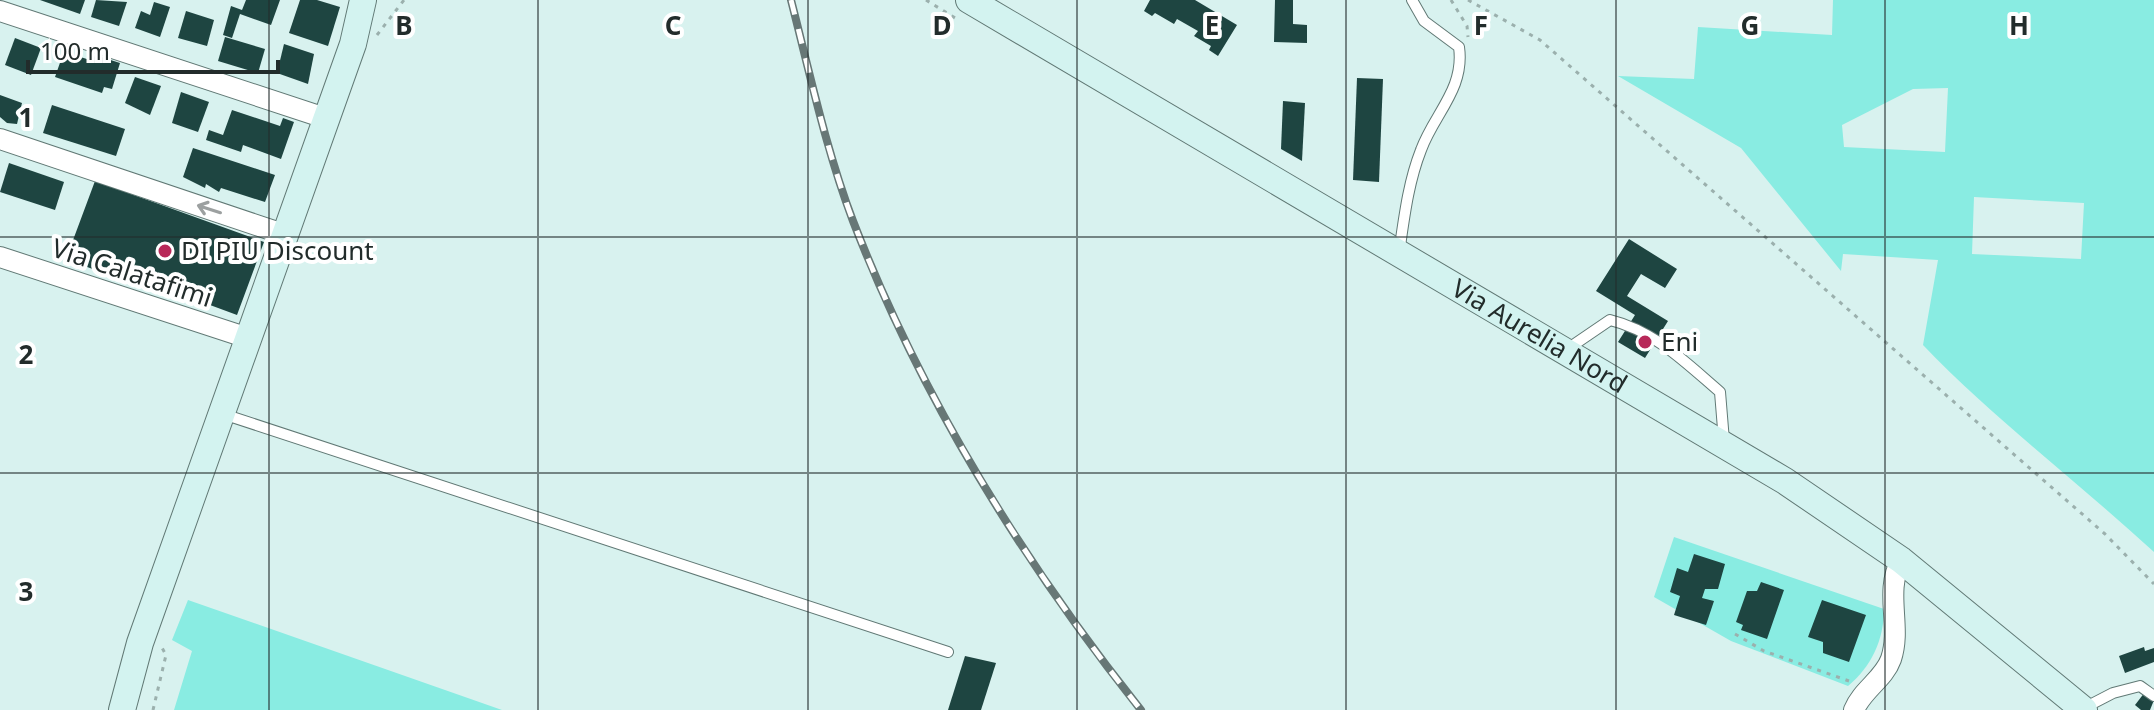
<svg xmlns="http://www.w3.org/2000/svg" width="2154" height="710" viewBox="0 0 2154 710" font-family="'Noto Sans',sans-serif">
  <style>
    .green { fill: #89ece2; fill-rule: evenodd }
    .building { fill: #1e4541 }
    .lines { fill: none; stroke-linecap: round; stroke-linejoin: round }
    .lane-casing { stroke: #617975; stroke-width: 12 }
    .street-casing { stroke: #617975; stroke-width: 22 }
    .secondary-casing { stroke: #617975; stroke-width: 28 }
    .path { stroke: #9bb0ad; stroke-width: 3; stroke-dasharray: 4 6; stroke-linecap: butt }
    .lane { stroke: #fff; stroke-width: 10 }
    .street { stroke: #fff; stroke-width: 20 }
    .secondary { stroke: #d3f3f0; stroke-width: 26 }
    .rail-casing { stroke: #677776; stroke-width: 8 }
    .rail { stroke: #fff; stroke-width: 5; stroke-dasharray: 15; stroke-linecap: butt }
    .oneway { stroke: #9ca0a0 }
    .grid { fill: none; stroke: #222c2b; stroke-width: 2; stroke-opacity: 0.55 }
    .poi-dot { fill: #b82959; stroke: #fff; stroke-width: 3 }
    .labels { text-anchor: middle; stroke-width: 8; stroke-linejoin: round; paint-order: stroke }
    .poi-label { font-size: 26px; fill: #222c2b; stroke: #fff; text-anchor: start }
    .street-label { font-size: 26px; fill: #222c2b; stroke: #fff }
    .grid-label { font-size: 26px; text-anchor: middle; font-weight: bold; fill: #222c2b; stroke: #fff; stroke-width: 8; stroke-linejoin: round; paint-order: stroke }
  </style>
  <rect width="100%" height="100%" fill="#d8f2ef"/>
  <g class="green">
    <path d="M1833,0H2154V552C2079,483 1994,419 1923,345L1938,260L1843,254L1841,271L1741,148L1618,76L1694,79L1698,27L1832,35ZM1948,88L1945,152L1844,147L1842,125L1913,89ZM1974,197L2084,203L2081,259L1972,254Z"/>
    <path d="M1674,537L1884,609C1884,640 1871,667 1848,686L1731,641L1654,597Z"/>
    <path d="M188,600L502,710H174L192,651L172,640Z"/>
  </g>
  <g class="building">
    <path d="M40,0H85L80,14Z"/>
    <path d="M96,0L127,2L119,26L91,17Z"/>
    <path d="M246,0H280L271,25L240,14L232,38L223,35L231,6L242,10Z"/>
    <path d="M300,0H317L340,7L328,46L289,33Z"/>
    <path d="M1150,0H1195L1237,25L1218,56L1209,50L1211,46L1194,36L1198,31L1177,19L1174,24L1155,13L1152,16L1144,11Z"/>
    <path d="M1275,0H1293V24L1307,25V43L1274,42Z"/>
    <path d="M154,2L170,7L160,37L135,28L141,11L150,15Z"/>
    <path d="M186,11L214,20L207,46L178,38Z"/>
    <path d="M225,37L265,49L258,73L218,61Z"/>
    <path d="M15,38L41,48L31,75L5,65Z"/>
    <path d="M284,44L314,54L308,84L277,73Z"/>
    <path d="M68,53L93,61L95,55L120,63L112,89L104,87L102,93L55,77L62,57L67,59Z"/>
    <path d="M135,77L161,86L150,115L125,103Z"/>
    <path d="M1357,78L1383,79L1379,182L1353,180Z"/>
    <path d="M181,92L209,102L198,132L172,123Z"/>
    <path d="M0,95L22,103L17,124L7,123L0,117Z"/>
    <path d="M1283,101L1305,103L1302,161L1281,149Z"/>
    <path d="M52,105L125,129L116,156L43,133Z"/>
    <path d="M232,110L280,126L283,118L294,122L281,159L243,145L241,152L206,140L209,130L223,135Z"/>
    <path d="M193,148L275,175L265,202L221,188L219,192L206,184L205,188L183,177Z"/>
    <path d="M9,163L64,182L55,210L0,192Z"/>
    <path d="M95,181L264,242L237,315L129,275L127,282L66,259Z"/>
    <path d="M1629,239L1677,269L1665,288L1641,274L1627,296L1668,321L1645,358L1618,342L1635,315L1596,291Z"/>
    <path d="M1694,554L1725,564L1718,589H1705L1702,598L1714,601L1706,625L1674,615L1680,596L1670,592L1677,568L1688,572Z"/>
    <path d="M1761,582L1784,590L1767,639L1741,630L1743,625L1736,622L1747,591H1757Z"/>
    <path d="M1822,600L1866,615L1849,662L1823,653V642L1808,637Z"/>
    <path d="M2144,647L2145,651L2154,648V662L2125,673L2119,656Z"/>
    <path d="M965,656L996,663L981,710H948Z"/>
    <path d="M2145,692L2154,700L2150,710H2141L2135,705Z"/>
  </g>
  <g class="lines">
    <g class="lane-casing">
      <g id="lane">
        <path d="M1399,253C1404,219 1408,183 1421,150C1434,114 1465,89 1459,47L1424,21L1412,0"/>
        <path d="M1566,350L1610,320C1655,331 1686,363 1720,392L1724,441"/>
        <path d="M223,414L948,652"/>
        <path d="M2084,708L2113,693L2140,686L2154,696"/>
      </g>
    </g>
    <g class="street-casing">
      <g id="street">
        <path d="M0,11L325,118"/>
        <path d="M0,139L283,234"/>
        <path d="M0,257L248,338"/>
        <path d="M1854,710C1862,690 1884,679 1891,659C1902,626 1884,593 1901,560"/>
      </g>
    </g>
    <g class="secondary-casing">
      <g id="secondary">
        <path id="s1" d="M969,0L1785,481L1901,560L2084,710"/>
        <path d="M122,710L140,643L353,44L363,0"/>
      </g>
    </g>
    <g class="path">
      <path d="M926,0L960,21"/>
      <path d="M1451,0L1467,26L1468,37"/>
      <path d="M1468,0L1540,40L2105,534L2154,584"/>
      <path d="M377,35L404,0"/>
      <path d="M1735,634L1764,651L1849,681"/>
      <path d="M153,710L166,655L160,644"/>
    </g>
    <use href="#lane" class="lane"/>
    <use href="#street" class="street"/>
    <use href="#secondary" class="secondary"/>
    <g class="rail-casing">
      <path id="rail" d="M791,0C810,74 826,150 853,221C921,397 1024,563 1141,710"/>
    </g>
    <use href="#rail" class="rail"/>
  </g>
  <defs><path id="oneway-shaft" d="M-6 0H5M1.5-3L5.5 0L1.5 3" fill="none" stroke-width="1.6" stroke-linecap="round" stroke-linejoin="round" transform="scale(2)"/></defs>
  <use class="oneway" href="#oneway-shaft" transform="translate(209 209) rotate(-162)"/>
  <path class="grid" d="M269,0V710M538,0V710M808,0V710M1077,0V710M1346,0V710M1616,0V710M1885,0V710M0,237H2154M0,473H2154"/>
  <g class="poi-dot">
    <circle cx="165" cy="251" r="8"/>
    <circle cx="1645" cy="342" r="8"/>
  </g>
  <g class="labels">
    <g class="poi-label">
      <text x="181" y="260">DI PIU Discount</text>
      <text x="1661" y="351">Eni</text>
    </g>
    <g class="street-label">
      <text transform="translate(132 273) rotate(18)" y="9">Via Calatafimi</text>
      <text dy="9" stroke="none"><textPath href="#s1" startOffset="662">Via Aurelia Nord</textPath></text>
    </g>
  </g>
  <g class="grid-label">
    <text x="404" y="35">B</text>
    <text x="673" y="35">C</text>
    <text x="942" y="35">D</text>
    <text x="1212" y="35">E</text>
    <text x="1481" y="35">F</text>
    <text x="1750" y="35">G</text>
    <text x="2019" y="35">H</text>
    <text x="26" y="127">1</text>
    <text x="26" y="364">2</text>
    <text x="26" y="601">3</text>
  </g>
  <path d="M28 60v12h250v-12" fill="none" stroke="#222c2b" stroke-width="4"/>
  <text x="40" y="60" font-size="24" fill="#222c2b" stroke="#ffffff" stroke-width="6" paint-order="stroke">100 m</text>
</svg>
